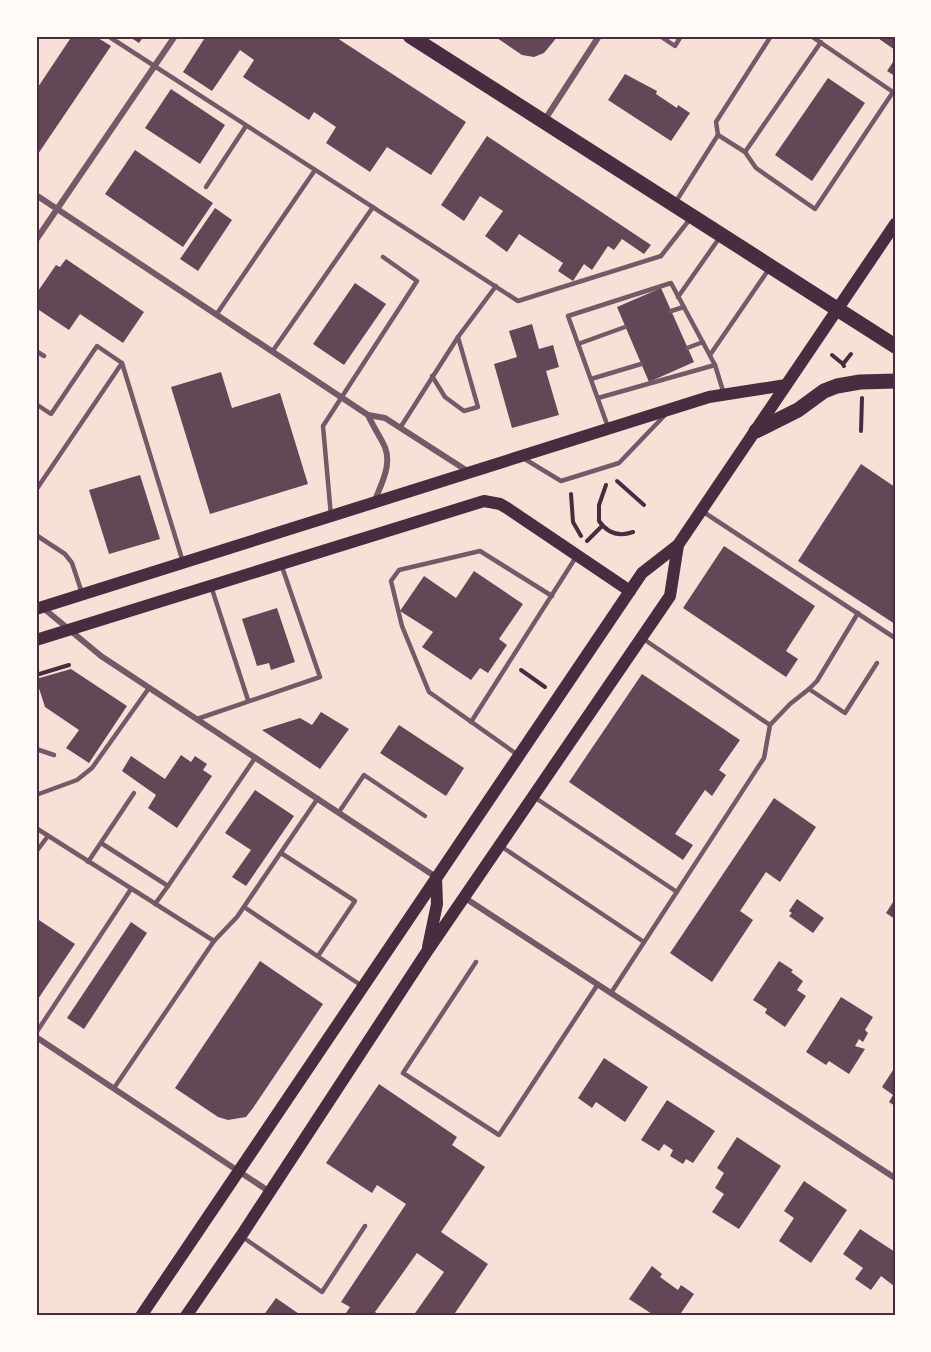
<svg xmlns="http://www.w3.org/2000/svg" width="931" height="1352" viewBox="0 0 931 1352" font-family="Barlow,sans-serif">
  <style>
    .building { fill: #644757 }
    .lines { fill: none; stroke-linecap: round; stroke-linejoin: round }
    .path { stroke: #4a2c40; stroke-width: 4 }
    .service { stroke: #755966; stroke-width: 4.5 }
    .minor { stroke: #755966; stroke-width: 6 }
    .secondary { stroke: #4a2c40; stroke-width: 12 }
    .primary { stroke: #4a2c40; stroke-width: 15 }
    .neatline { fill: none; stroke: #4a2c40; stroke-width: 2 }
  </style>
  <rect width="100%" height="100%" fill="#f7e1d7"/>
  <g class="building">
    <path d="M72,36H95L111,46L36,157V90Z"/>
    <path d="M128,36H144L139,43Z"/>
    <path d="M206,36H334L466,122L431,175L387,147L370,172L326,143L336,127L314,112L309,120L243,77L254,60L240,50L212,91L183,72Z"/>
    <path d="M494,36H558L544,53L534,57L522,55Z"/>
    <path d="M875,36H895V50Z"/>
    <path d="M895,59V76L887,71Z"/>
    <path d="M625,74L657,91L656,94L677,108L678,105L690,113L671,141L608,100Z"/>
    <path d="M828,78L865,103L812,181L775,155Z"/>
    <path d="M171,89L225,125L200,164L145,128Z"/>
    <path d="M487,136L651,245L644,254L622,239L614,250L608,246L592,270L584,264L573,281L558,271L563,263L519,234L507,252L485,236L503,211L480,196L464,221L441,205Z"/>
    <path d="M135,150L213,203L183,247L105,194Z"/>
    <path d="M215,208L232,220L198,271L180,259Z"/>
    <path d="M66,259L144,312L123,343L80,314L69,330L36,308V294L56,265L60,267Z"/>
    <path d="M355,283L386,304L344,365L313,344Z"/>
    <path d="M661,288L694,362L649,382L617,307Z"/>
    <path d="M532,324L539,349L553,345L559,367L546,371L559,415L512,428L494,364L517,357L509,331Z"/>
    <path d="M221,372L232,408L280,393L308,484L210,514L171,387Z"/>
    <path d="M861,464L895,487V624L798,561Z"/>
    <path d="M140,475L160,539L109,554L89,490Z"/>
    <path d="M724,546L815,606L786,651L798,659L786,677L683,608Z"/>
    <path d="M474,571L523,604L499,639L507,645L488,673L480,668L471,680L422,647L433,632L400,611L424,576L456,598Z"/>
    <path d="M277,608L295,662L271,670L269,663L257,666L242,619Z"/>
    <path d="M71,669L127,706L89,763L66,748L79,730L45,707L36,679Z"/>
    <path d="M642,674L740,740L719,770L726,775L712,796L705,790L675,834L693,845L683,860L569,782Z"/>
    <path d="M321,712L349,729L320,769L262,730L300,718L312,725Z"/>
    <path d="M399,725L464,768L446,796L380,753Z"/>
    <path d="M181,755L191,762L195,756L207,764L203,770L212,776L177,828L148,808L156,795L122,771L131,756L165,779Z"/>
    <path d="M255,790L294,816L246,886L232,877L251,850L225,833Z"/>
    <path d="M774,798L816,827L780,882L766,872L740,911L753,920L712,982L670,953Z"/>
    <path d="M797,899L824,918L813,933L789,916L792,913L789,911Z"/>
    <path d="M895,899V919L886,913Z"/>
    <path d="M36,918L75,944L38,999L36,997Z"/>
    <path d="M131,922L147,933L84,1029L67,1018Z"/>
    <path d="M260,961L323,1004L253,1108L246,1117L228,1120L218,1117L175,1088Z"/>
    <path d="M779,961L793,970L791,972L803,981L797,990L806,996L785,1027L765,1013L767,1009L753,1000Z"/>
    <path d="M841,997L873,1017L865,1030L868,1033L863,1042L859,1039L855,1046L865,1049L849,1074L829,1061L826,1065L806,1052Z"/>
    <path d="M604,1058L648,1087L625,1122L596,1102L592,1108L578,1098Z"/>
    <path d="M895,1067V1106L889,1102L893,1095L882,1087Z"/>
    <path d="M379,1084L457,1137L452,1145L485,1167L441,1232L488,1264L453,1316H413L444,1272L417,1253L375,1312L381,1316H344L350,1307L341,1302L406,1204L377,1185L372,1193L326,1163Z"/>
    <path d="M667,1100L715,1131L693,1163L686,1159L683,1164L670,1156L673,1150L664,1144L659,1151L641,1140Z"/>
    <path d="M737,1137L781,1166L739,1229L712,1212L724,1194L715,1188L724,1173L717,1168Z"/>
    <path d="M804,1181L847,1210L811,1263L779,1241L794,1218L784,1211Z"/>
    <path d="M860,1229L895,1252L894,1286L881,1276L871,1290L855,1279L863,1268L843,1254Z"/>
    <path d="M652,1266L662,1274L660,1277L678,1290L681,1285L694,1294L679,1316H655L629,1299Z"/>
    <path d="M276,1298L302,1316H263Z"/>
  </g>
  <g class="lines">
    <g class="path">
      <path d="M832,355L843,364"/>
      <path d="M844,366L843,364L851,354"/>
      <path d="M861,431L862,398"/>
      <path d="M617,481L644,505"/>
      <path d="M606,485L599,505V521C608,534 619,537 633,532"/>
      <path d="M571,494L573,522L581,536"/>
      <path d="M587,541L602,526"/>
      <path d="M521,670L545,687"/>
      <path d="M36,675L69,665"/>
    </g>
    <g class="service">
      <path d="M108,36L518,301L661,256L690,219"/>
      <path d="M660,36L675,46L681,36"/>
      <path d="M811,36L893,92"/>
      <path d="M718,135L745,152L756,168L815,209L893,92"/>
      <path d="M745,152L821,42"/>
      <path d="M206,187L246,126"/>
      <path d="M675,203L718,135L716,122L771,36"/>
      <path d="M678,297L720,237"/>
      <path d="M671,311L684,307"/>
      <path d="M216,315L315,170"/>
      <path d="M578,344L625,327"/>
      <path d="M687,348L703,342"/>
      <path d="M36,351L44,356"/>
      <path d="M272,352L373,207"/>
      <path d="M710,355L769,269"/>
      <path d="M715,365L724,394"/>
      <path d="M432,376L445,397L464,411L478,407L458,337"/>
      <path d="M591,379L641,364"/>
      <path d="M598,398L715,365L671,283L568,316L608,427"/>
      <path d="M36,404L51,414L97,346L122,363L183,562"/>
      <path d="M400,428L458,337L496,286"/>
      <path d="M523,458L561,481L619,463L665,415"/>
      <path d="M36,490L122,363"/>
      <path d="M702,511L895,638"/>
      <path d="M331,516L323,426L417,281L383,257"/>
      <path d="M36,535L65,554L72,563L82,593"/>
      <path d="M211,586L248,700"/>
      <path d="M642,638L770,725L790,704L809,689L817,681L858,613"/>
      <path d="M809,689L845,713L877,663"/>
      <path d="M197,719L320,677L281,564"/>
      <path d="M471,722L576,557"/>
      <path d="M36,749L54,755"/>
      <path d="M518,755L429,692L402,626L391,581L399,570L480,551L552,596"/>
      <path d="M36,795L77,780L92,768L149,688"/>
      <path d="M534,797L677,892"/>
      <path d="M339,812L364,775L425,816"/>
      <path d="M36,828L214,941L237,917L318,798"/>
      <path d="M101,843L168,886L155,904"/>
      <path d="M502,847L644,942"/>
      <path d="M36,852L48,836"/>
      <path d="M281,853L355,901L318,956"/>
      <path d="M88,862L134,793"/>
      <path d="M168,886L255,758"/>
      <path d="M244,907L362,986"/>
      <path d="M476,962L403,1073L499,1135L598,984"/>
      <path d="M611,993L764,758L770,725"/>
      <path d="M36,1033L131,889"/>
      <path d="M114,1088L214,941"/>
      <path d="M241,1236L322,1292L365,1226"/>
    </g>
    <g class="minor">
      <path d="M544,121L599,36"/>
      <path d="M36,195L368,415L385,418L469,472"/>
      <path d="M36,240L175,36"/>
      <path d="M368,415C372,424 377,432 382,441C394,461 383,480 375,500"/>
      <path d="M42,607L101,656L436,877"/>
      <path d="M465,898L895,1178"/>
      <path d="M36,1037L270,1192"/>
    </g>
    <g class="secondary">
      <path d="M36,609L709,397L786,385"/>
      <path d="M36,640L484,501L500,504L507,508L630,591"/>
      <path d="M428,947L437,904L436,877"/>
      <path d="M141,1316L642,573L678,545L895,224"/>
      <path d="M186,1316L241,1236L426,953L670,596L678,545"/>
    </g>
    <g class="primary">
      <path d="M410,36L895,346"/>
      <path d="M756,431L798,410L824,391L837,386L860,382L895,381"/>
    </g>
  </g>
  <rect width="931" height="1352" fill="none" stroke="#fffaf5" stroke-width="75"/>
  <rect x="38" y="38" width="856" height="1276" class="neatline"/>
</svg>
